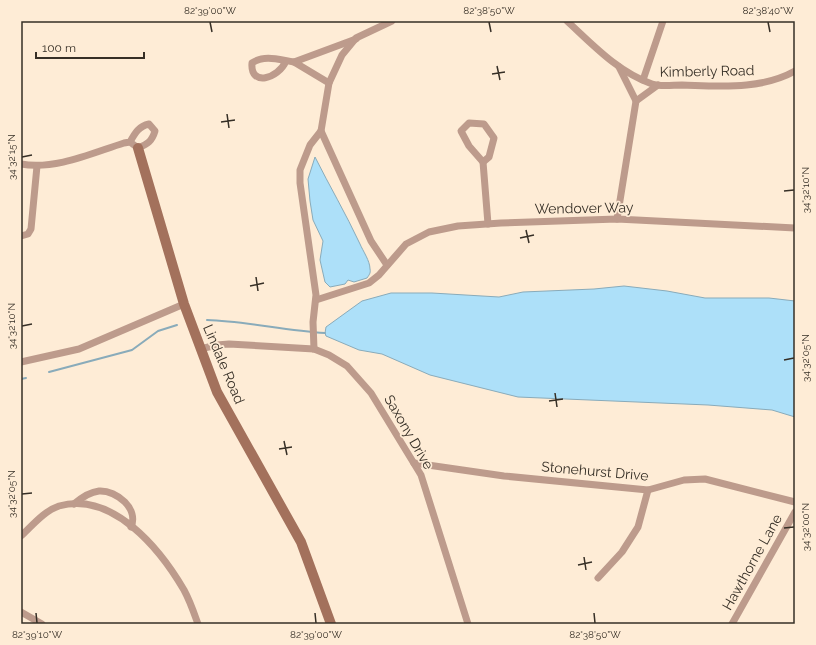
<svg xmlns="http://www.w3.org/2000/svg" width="816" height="645" viewBox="0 0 816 645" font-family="Raleway,sans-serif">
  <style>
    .water { fill: #ade0f9; stroke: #89abba }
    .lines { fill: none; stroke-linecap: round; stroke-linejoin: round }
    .stream { stroke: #89abba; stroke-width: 2 }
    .street { stroke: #bd9b8c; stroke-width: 7 }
    .secondary { stroke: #a3715c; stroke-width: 10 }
    .ticks { fill: none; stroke: #362f26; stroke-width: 1.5 }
    .labels { text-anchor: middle; stroke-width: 3.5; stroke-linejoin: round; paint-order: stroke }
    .street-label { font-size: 14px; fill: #362f26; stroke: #feecd6 }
    .neatline { fill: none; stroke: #362f26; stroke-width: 1.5 }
    .ticks-label { font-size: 10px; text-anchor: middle; fill: #362f26 }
  </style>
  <rect width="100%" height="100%" fill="#feecd6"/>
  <g class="water">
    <path d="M315,157C329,185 346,214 360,244C363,251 370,261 370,269C371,273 369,275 367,278L354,282L348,280L345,284L330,287L325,282L320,260L323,241L313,220L310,201L308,179Z"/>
    <path d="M624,286L667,291L705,298H769L795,301V417L772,410L708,405L518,397L430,375L382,354L359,350L326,336L325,333L326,327L362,301L391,293H432L499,297L523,292L594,289Z"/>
  </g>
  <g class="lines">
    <g class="stream">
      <path d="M207,320C246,321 285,331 325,333"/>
      <path d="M49,372L132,350L158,331L177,325"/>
      <path d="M21,379L26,378"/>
    </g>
    <g class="street">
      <path d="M567,21C593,45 618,72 652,84C660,87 673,85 682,85C720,86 761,90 795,71"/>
      <path d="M286,61C278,79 250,87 252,63C265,54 280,60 294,62"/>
      <path d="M619,67L636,101"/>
      <path d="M643,80L663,21"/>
      <path d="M329,83L294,62L356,39"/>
      <path d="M469,123L484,124L494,138L489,157L483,162L469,146L461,131Z"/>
      <path d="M321,131L371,241L387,265"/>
      <path d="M483,162L488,224"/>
      <path d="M21,164C56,170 92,153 124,143L130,142L138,148C148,144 152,141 155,131L149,124C139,126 135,133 130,142"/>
      <path d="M617,219L636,101L658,85"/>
      <path d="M21,236L28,234L31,229L37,166"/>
      <path d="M316,300L369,283L379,275L406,244L429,232L458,226L501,223L617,219L795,228"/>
      <path d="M200,349L217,345L229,344L314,349L329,355L347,366L371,393L421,475L468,624"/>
      <path d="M314,349L313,322L316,295L300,183V170L310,145L321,131L329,83L342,55L356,38L392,21"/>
      <path d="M21,362L79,349L184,304"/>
      <path d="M414,463L504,476L648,490L684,480L705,479L795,502"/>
      <path d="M74,504C81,498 90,492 99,491C117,490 139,509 131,527"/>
      <path d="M21,536C32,526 44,511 59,506C113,491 160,549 184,590C190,601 194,613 198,624"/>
      <path d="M598,578L622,552L638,527L648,490"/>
      <path d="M21,612L42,624"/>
      <path d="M732,624L795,512"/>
    </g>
    <path class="secondary" d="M138,148L184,304L217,392L301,542L331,624"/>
  </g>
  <path class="ticks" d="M210,22L212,32M489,22L491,32M768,22L770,32M497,66L500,80M492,74L505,72M227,114L229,128M221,122L235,120M22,157L32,155M784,191L794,190M526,230L529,243M520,238L534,235M256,277L258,291M250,286L264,283M22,326L32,324M784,360L794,358M555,393L557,407M549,401L563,399M284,441L287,455M279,449L292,447M22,494L32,493M784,528L794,527M584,557L586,570M578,565L592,562M36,613L37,623M315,613L316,623M594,613L595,623"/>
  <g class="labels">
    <g class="street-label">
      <text transform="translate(707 71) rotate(-1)" y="5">Kimberly Road</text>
      <text transform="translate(584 208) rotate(-1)" y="5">Wendover Way</text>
      <text transform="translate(224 364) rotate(67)" y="5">Lindale Road</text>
      <text transform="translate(409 432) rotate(60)" y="5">Saxony Drive</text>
      <text transform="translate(595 471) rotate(5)" y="5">Stonehurst Drive</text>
      <text transform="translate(752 562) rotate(-61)" y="5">Hawthorne Lane</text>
    </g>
  </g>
  <rect width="816" height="645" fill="none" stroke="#feecd6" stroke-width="44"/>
  <path d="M36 52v6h108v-6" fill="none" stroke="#362f26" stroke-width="2"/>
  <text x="42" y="52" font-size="12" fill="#362f26" stroke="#feecd6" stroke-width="3" paint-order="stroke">100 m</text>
  <rect x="22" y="22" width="772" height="601" class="neatline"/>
  <g class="ticks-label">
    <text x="210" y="14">82°39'00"W</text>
    <text x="489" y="14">82°38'50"W</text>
    <text x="768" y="14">82°38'40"W</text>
    <text transform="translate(11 157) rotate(-90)" y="4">34°32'15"N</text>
    <text transform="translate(805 190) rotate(-90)" y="4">34°32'10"N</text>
    <text transform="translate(11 326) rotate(-90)" y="4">34°32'10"N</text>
    <text transform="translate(805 358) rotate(-90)" y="4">34°32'05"N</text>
    <text transform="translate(11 494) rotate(-90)" y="4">34°32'05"N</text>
    <text transform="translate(805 527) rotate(-90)" y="4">34°32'00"N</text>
    <text x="37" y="638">82°39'10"W</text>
    <text x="316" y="638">82°39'00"W</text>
    <text x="595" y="638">82°38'50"W</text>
  </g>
</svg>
